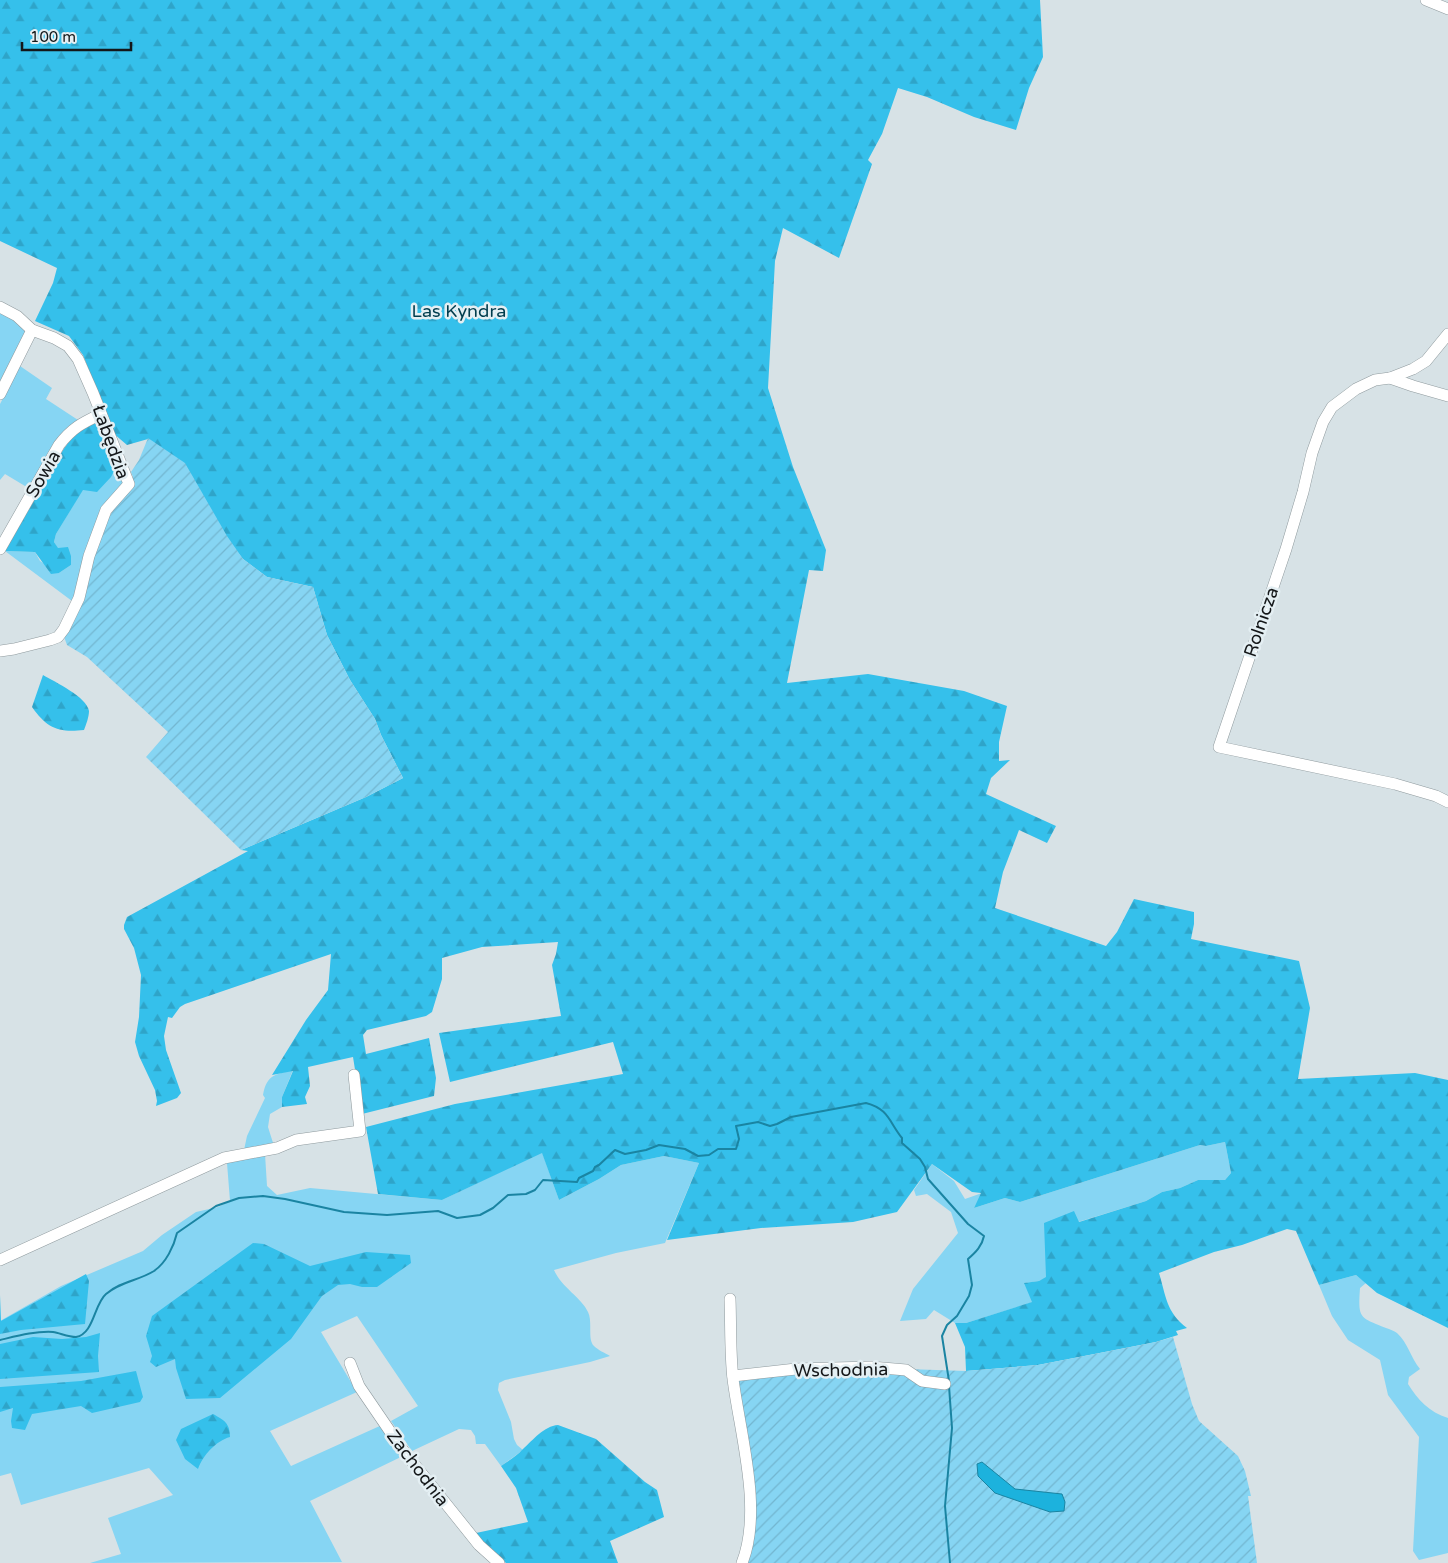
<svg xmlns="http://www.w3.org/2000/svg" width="1448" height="1563" viewBox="0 0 1448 1563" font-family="'Varela Round',sans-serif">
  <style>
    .green { fill: #86d5f3 }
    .forest { fill: url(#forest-firs) }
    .garden { fill: url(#garden-furrows) }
    .water { fill: #1cb2dd; stroke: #1a84a2 }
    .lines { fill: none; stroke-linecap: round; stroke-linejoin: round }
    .stream { stroke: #1a84a2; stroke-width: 2 }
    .minor-casing { stroke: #8f9a9e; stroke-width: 12 }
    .minor { stroke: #fff; stroke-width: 11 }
    .labels { text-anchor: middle; stroke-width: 5; stroke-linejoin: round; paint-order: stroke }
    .park-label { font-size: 18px; fill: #003d4e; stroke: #e4eff3 }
    .street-label { font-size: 18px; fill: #141719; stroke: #e4eff3 }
  </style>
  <defs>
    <pattern id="forest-firs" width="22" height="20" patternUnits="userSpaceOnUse" patternTransform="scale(1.25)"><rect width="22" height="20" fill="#35c0eb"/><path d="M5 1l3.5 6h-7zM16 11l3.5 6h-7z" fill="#2ea4c9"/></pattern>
    <pattern id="garden-furrows" width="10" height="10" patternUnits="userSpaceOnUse" patternTransform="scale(1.25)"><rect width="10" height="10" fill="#86d5f3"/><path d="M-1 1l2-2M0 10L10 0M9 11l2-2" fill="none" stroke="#73b6d0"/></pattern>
  </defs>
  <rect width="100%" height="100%" fill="#d7e2e6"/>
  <g class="green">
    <path d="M0,312L13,318L26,330L0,384Z"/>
    <path d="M20,366L52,388L46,399L78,420L30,489L5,474L0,480V404Z"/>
    <path d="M117,465L124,484L101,508L72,601L5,551L35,552L40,561L59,573L71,565V556L58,549L54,542L56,534L83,489Z"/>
    <path d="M293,1070L282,1097V1107L270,1114L268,1127L274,1146L265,1154L267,1186L277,1195L310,1188L442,1200L542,1152L559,1200L599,1179L621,1165L664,1156L699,1163L665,1243L616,1253L554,1270C561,1287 582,1298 588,1312C593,1322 587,1339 594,1346C598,1350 605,1353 610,1356L590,1362L505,1380L499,1383L498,1390L511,1422L514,1439L517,1445L523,1450L501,1466L485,1444H476L475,1436L471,1430L459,1429L412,1451L391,1421L418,1406L357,1316L321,1332L357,1392L270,1431L291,1466L382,1425L405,1455L310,1501L342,1562L90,1563L121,1554L108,1518L173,1495L149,1468L21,1505L11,1473L0,1476V1321L61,1286L143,1251L162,1235L196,1212L218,1207L230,1201L227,1163L244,1150L247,1136L265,1098L263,1095C267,1074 275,1075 293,1070Z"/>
    <path d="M1225,1142L1231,1173L1225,1180H1198L1180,1188L1162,1192L1146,1201L1078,1222L1046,1278L1039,1281L1025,1283L1033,1302L966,1323H955L934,1310L926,1319L900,1321L913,1289L958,1233L951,1212L927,1194L916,1196L914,1190L932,1164L954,1181L965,1199L982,1193L974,1208L1005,1198L1020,1202L1200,1145L1206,1146Z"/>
    <path d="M1356,1275L1366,1283L1360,1288C1358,1319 1359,1317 1386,1328C1390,1329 1394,1331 1397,1333C1408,1343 1411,1358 1420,1369L1409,1377L1408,1384C1418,1400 1429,1412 1448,1418V1553L1419,1560L1413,1551L1419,1437L1388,1395L1380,1360L1348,1340L1332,1316L1319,1285Z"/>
  </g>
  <g class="forest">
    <path d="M0,0H1040L1043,57L1029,88L1016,130L974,117L927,97L898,88L882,134L868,160L872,164L839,258L783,228L775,261L768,388L793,467L826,550L823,571L809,570L787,683L868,674L964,691L1007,706L999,742V761L1010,760L991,778L986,794L1056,826L1047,843L1019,830L1003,872L995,908L1106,946L1117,932L1134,899L1194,912V924L1191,939L1299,961L1310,1008L1298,1079L1415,1073L1448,1080V1328L1377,1293L1356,1275L1319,1285L1296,1231L1287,1229L1242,1245L1214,1252L1159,1273C1166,1296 1166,1312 1187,1328L1176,1331L1178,1335L1156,1342L1038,1365L966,1371L965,1347L955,1323H966L1032,1302L1024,1283L1039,1281L1046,1277L1044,1223L1074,1211L1079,1222L1146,1201L1162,1192L1180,1188L1198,1180H1225L1231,1173L1225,1142L1206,1146L1200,1145L1020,1202L1005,1198L974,1208L981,1193L972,1192L932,1164L897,1212L853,1222L761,1228L667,1240L699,1163L664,1156L621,1165L599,1179L559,1200L542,1153L442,1200L378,1194L366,1127L455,1104L623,1074L613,1042L450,1082L439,1033L561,1016L552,965L556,954L558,942L482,947L442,958V979L432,1012L426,1016L367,1030L363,1035L366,1054L429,1038L436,1078L434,1096L362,1114L353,1057L308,1067L310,1086L305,1097L307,1104L282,1107V1097L293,1071L272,1075L306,1020L328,990L331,954L185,1004L180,1007L172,1018L168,1017L164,1036L166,1050L181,1093L177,1098L156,1106L157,1101L155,1090L139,1056L135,1042L139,1017L141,975L134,948L124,929V925L127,917L248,851L241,850L366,797L403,778L381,735L375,719L350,680L327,635L313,587L267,577L243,559L148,439L127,445L113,433L83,355L69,336L35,321L53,283L57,268L0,241Z"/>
    <path d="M98,419L117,465L111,477L97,492L83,490L56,534L54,542L58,548L68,547L71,556V565L59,573L51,574L35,552L5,551L63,450L76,432Z"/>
    <path d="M43,675C55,682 87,697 89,711C89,717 86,725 84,730C58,733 47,728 32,707Z"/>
    <path d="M253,1243L264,1244L310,1266L366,1252L410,1255L411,1263L377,1287H362L350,1284L338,1285L322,1296L291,1339L220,1398L186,1399L176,1368L175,1359L156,1367L150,1362L152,1356L146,1336L152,1316Z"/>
    <path d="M86,1274L89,1281L85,1324L21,1330L0,1334V1295L1,1321Z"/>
    <path d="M100,1333L98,1356L99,1372L0,1379V1344L33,1337L62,1339L86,1337Z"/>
    <path d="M136,1371L143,1397L140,1402L92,1413L81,1406L32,1414L25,1430L12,1428L11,1421L13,1408L0,1412V1387L81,1381Z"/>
    <path d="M213,1414C224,1420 230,1423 230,1437C216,1441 203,1455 198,1469L185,1459L176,1440L181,1429Z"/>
    <path d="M558,1425L596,1439L645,1482L657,1490L664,1517L610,1541L618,1563H506L483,1541L476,1533L528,1522L516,1488L501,1466C508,1461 517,1456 523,1449C533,1440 544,1426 558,1425Z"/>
  </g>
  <g class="garden">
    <path d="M148,438L185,463L227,536L243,559L267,577L313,587L327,635L350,680L375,719L381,735L403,778L366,797L241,850L146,757L168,732L87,657L67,645L63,634L99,534L133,477L131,472L139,460Z"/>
    <path d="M1173,1337L1192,1404L1199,1421L1238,1456L1245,1471L1251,1496H1248L1257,1563H744L751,1537L735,1373L906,1369L966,1371L1038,1365L1156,1342Z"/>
  </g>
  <path class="water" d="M982,1462L1015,1489L1062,1494L1065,1502L1064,1511L1050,1512L995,1493L978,1476L977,1464Z"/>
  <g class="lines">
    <g class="stream">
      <path d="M0,1340C17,1336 35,1331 53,1332C60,1333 68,1337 76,1337C94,1334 94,1304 106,1294C121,1281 138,1281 154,1271C166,1263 174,1246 177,1233L216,1206L239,1198L263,1196L285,1199L344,1212L387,1215L438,1211L457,1218L480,1215L493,1208L508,1195L526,1194L535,1190L543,1180L577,1182L579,1178L593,1171L595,1167L599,1165L615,1150L625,1154L646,1150L659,1145L685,1149L698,1156L709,1155L718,1149H736L739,1139L736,1126L758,1122L770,1126L777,1124L791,1117L866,1103C889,1109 889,1122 902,1138V1143L920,1159L925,1167L928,1179L968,1224L984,1236C982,1246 976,1252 968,1259L972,1285L969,1296L957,1316L947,1325L942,1336L949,1381"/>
      <path d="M949,1386L952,1428L945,1506L950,1563"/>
    </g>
    <g class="minor-casing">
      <g id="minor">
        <path d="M1426,0L1448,9"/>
        <path d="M0,307L17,316L32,330L54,338L68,346L78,359L93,393L129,484L106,510L89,556L79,598L64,629L58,637L50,640L14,649L0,651"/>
        <path d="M1448,334L1426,361L1413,369L1390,378L1375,380L1356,389L1332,407L1323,422L1312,453L1303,492L1286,549L1219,747L1395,784L1436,796L1448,802"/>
        <path d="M1390,378L1413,386L1448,396"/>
        <path d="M0,394L32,330"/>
        <path d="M0,549L59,445C72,428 82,423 101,414"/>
        <path d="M0,1260L224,1158L277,1148L296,1140L360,1131L354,1075"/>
        <path d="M730,1299C731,1326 730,1353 733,1379C740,1434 763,1510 742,1563"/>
        <path d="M350,1363L359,1386L402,1449L479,1545L499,1563"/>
        <path d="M733,1376L796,1369L871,1367L906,1370L922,1381L945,1384"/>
      </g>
    </g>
    <use href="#minor" class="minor"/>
  </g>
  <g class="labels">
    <g class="park-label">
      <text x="459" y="317">Las Kyndra</text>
    </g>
    <g class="street-label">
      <text transform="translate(111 442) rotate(70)" y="6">Łabędzia</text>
      <text transform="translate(43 474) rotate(-60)" y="6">Sowia</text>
      <text transform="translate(1261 622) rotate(-71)" y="6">Rolnicza</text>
      <text transform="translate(841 1370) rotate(-1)" y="6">Wschodnia</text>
      <text transform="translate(418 1468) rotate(53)" y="6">Zachodnia</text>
    </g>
  </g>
  <path d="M22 42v8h109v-8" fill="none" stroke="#141719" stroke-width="2.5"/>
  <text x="30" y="42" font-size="15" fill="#141719" stroke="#e4eff3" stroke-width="4" paint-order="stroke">100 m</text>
</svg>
